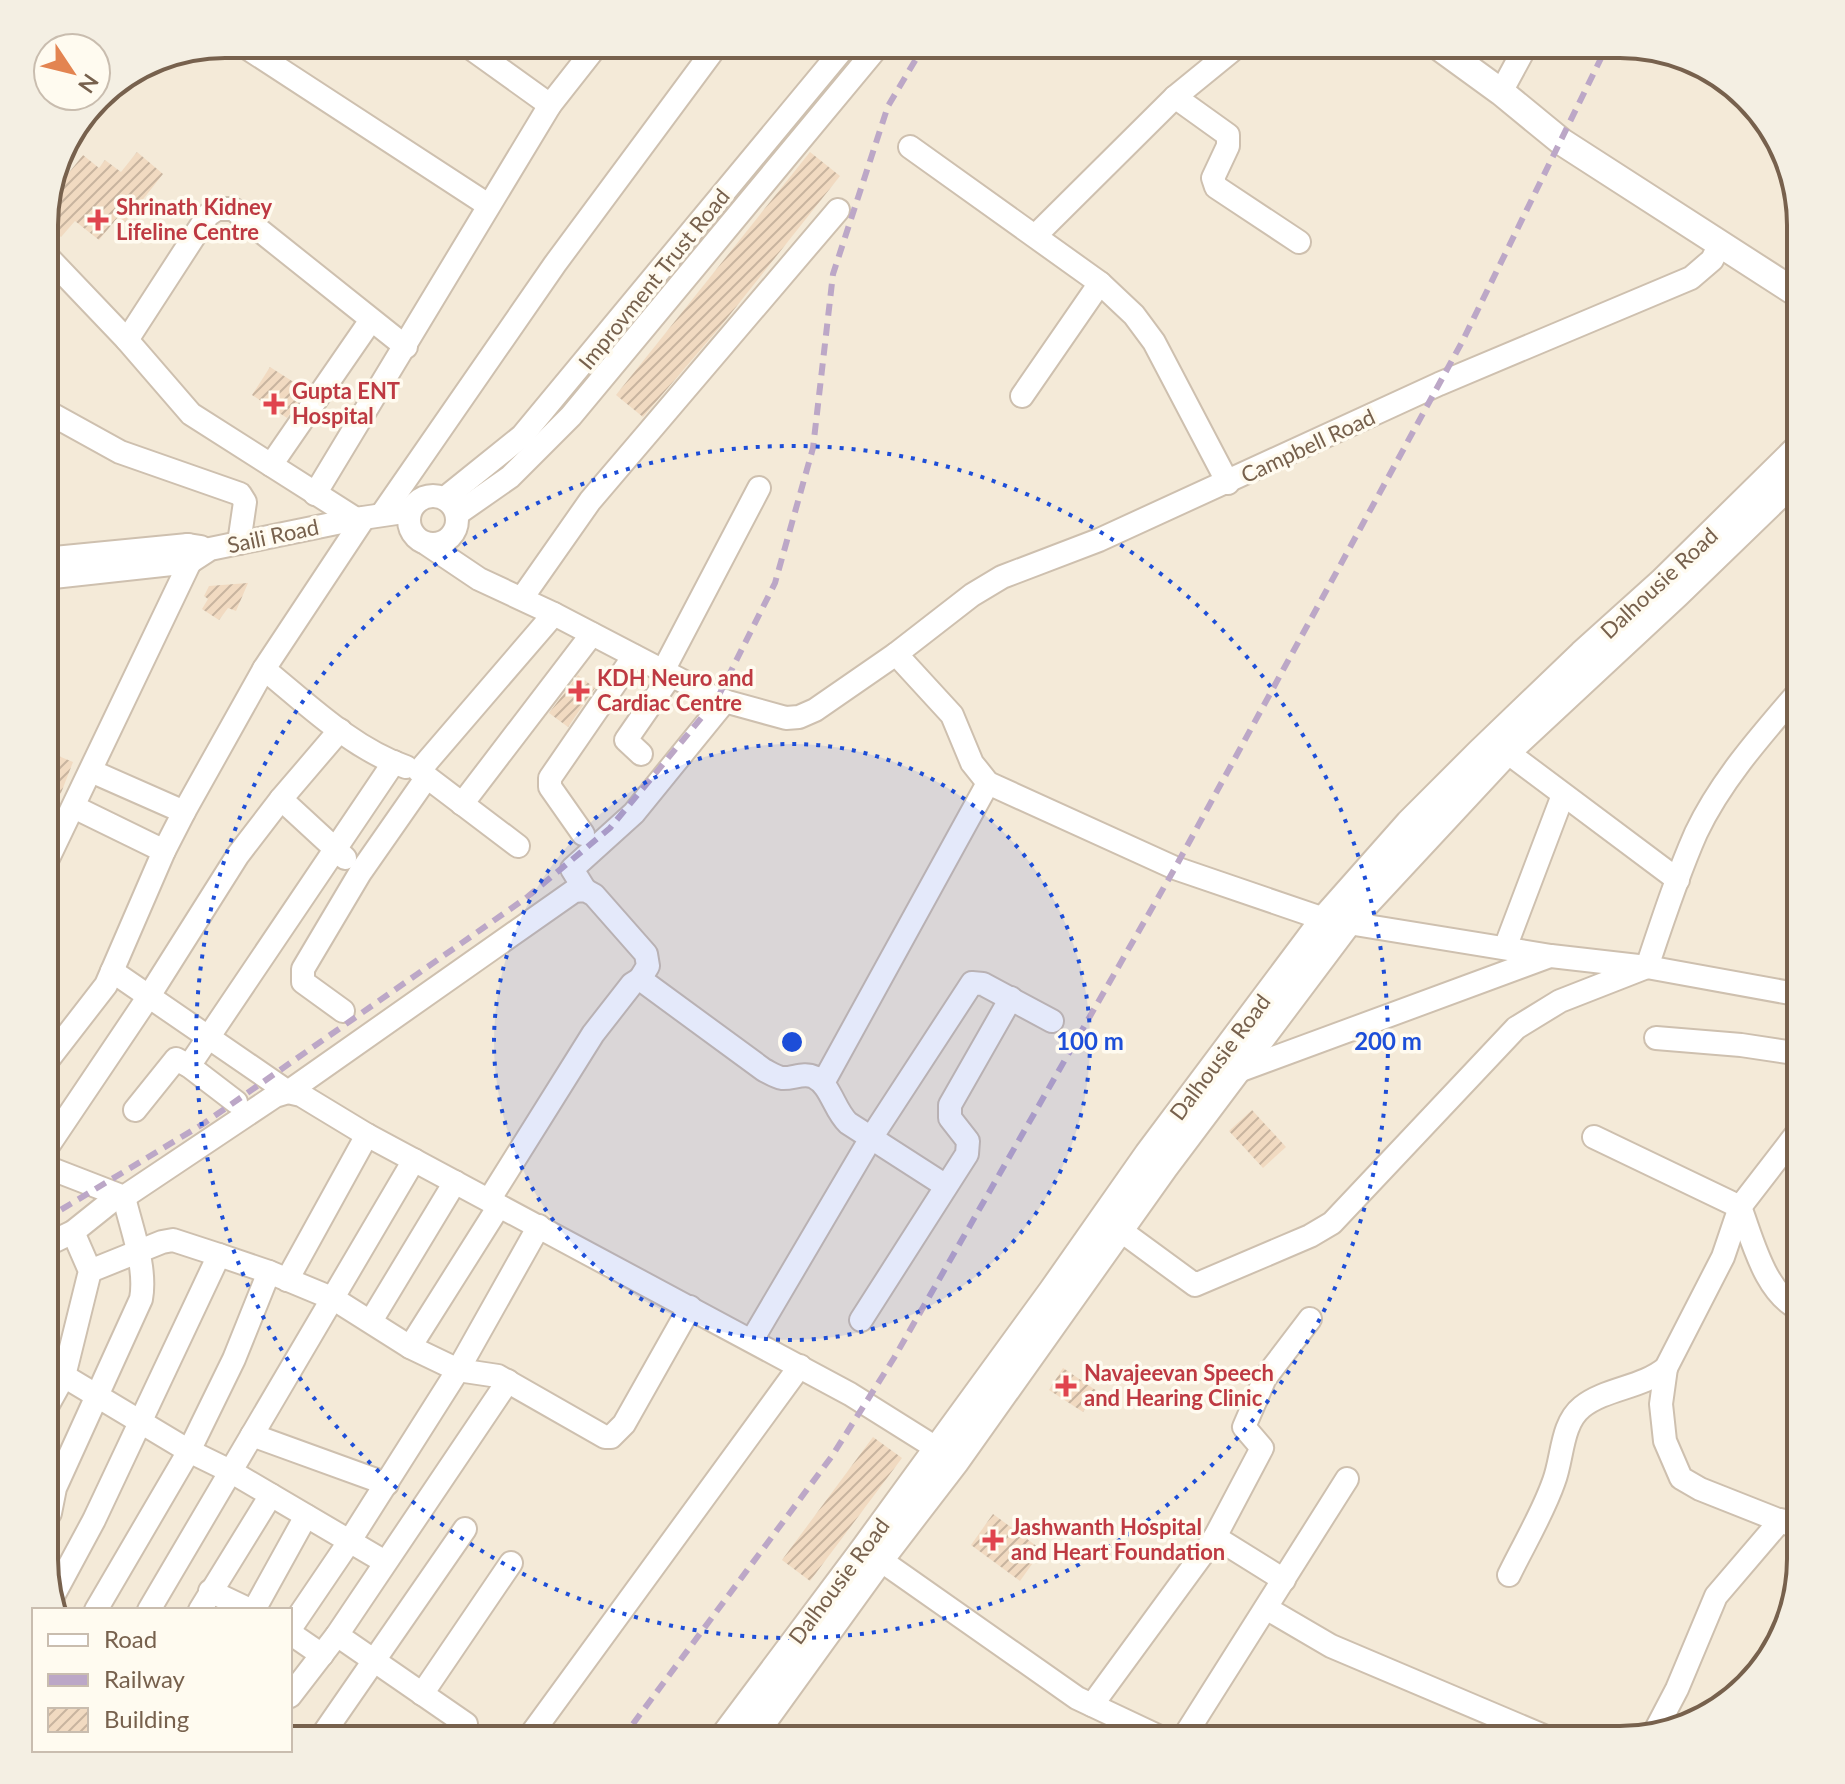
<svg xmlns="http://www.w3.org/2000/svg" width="1845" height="1784" viewBox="0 0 1845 1784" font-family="Lato,sans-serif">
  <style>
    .residential { fill: #f4ead8 }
    .building { fill: url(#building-hatch) }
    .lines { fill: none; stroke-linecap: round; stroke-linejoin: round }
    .minor-casing { stroke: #cec0af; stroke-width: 26 }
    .tertiary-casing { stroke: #cec0af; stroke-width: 30 }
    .minor { stroke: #fff; stroke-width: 22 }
    .tertiary { stroke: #fff; stroke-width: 26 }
    .rail { stroke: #bca7c7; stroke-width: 6; stroke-dasharray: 12 8; stroke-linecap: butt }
    .ring { fill: none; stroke: #1d4ed8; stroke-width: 4; stroke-dasharray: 4 8 }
    .health-dot { fill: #e0444e; stroke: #fffbf0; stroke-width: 3 }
    .labels { text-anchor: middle; stroke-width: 7; stroke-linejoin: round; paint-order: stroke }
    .health-label { font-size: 22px; font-weight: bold; fill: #be3a42; stroke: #fffbf0; text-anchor: start }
    .street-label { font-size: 22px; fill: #77614d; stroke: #fffbf0 }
    .rim { fill: none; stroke: #77614d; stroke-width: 4 }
    .centre { fill: #1d4ed8; stroke: #fffbf0; stroke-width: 4 }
    .ring-label { font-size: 24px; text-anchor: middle; font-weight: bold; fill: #1d4ed8; stroke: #fffbf0; stroke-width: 7; stroke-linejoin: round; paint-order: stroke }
  </style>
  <defs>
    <pattern id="building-hatch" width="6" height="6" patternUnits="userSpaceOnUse" patternTransform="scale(2)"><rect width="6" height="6" fill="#f1dac1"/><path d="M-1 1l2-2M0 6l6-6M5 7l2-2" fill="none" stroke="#c8b49f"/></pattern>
  </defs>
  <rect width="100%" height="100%" fill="#fcf7e9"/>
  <path class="residential" d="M225,44H1632L1700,62L1756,105L1787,156L1801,224V1559L1787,1629L1740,1695L1689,1726L1621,1740H290V1610H54L44,1560V213L63,144L105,89L156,58Z"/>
  <g class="building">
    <path d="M137,152L163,174L125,222L118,217L99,240L75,221L61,237L44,224L48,199L83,155L99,168L105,160L121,172Z"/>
    <path d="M810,152L840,176L720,327L643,417L616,395Z"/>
    <path d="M270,367L306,390L287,418L252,395Z"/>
    <path d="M248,583L236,611L228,608L219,620L202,609L208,599L204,596L209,586Z"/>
    <path d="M578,675L595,688L568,727L549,713Z"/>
    <path d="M44,750L73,762L61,793L44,824Z"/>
    <path d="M1252,1110L1286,1147L1263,1168L1229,1131Z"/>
    <path d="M1063,1368L1097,1391L1083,1412L1049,1390Z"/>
    <path d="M873,1437L902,1458L810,1581L782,1560Z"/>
    <path d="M993,1514L1042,1550L1020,1581L971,1545Z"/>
  </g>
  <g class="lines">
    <g class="minor-casing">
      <g id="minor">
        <path d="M241,44L488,205"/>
        <path d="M465,44L550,105"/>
        <path d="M1501,92L1527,44"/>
        <path d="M1175,97L1228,135V146L1213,178L1216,187L1299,242"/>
        <path d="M910,147L1100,283L1022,396"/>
        <path d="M1036,235L1175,97L1240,44"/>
        <path d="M44,253L127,340L191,414L356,519"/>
        <path d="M1100,283L1134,315L1154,342L1228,483"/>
        <path d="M127,340L208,215L217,209H233L406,347"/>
        <path d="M44,410L120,452L240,494L245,502L239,543"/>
        <path d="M271,465L371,320"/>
        <path d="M315,494L550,105L598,44"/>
        <circle cx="433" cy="520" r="24"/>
        <path d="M445,498L522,436L847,44"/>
        <path d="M382,514L555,264L718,44"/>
        <path d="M457,514L510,477L571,416L880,44"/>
        <path d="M427,544L479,579L554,614L717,699L786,718L799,717L815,710L896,654L952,715L972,763L988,783L1175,868L1324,919L1551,956L1647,967L1801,995"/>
        <path d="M44,559L188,545L201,547"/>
        <path d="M44,578L190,562L210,549L356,519L410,511"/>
        <path d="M522,598L590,501L838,210"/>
        <path d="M896,654L972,595L1002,577L1099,540L1439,384L1691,278L1712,260L1720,244"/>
        <path d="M264,669C307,704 353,749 406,767"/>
        <path d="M663,671L759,488"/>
        <path d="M1507,752L1678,880"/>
        <path d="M641,754L626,740L671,675"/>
        <path d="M91,771L184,812"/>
        <path d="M281,799L345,858"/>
        <path d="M462,804L592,634"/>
        <path d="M74,807L164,851"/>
        <path d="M583,834L550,787V778L634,656"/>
        <path d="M518,846L419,771L554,614"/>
        <path d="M44,867L190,562L188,545"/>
        <path d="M585,890L572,869L634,813L725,701"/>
        <path d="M1505,948L1563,795"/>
        <path d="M112,971L288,1092L574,891L585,890L594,895L646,954L648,966L640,979"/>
        <path d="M343,1011L303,982V969L360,873L427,777"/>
        <path d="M1656,1038L1741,1045L1801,1054"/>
        <path d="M44,1065L106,985L164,851L184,812L264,669L364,518"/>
        <path d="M189,1066L394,762"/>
        <path d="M1233,1073L1550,956"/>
        <path d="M823,1083L988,783"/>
        <path d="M135,1110L176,1059L189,1066L236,1102"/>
        <path d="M1594,1137L1740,1207C1753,1241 1765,1294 1801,1310"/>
        <path d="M44,1152L149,996L238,855L281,799L340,730"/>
        <path d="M44,1166L124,1197L275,1096L288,1092L301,1095L367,1135L850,1394L952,1458"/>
        <path d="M489,1200L593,1034L632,984L640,979L764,1070C770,1073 776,1077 782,1078C792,1079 804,1072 814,1077C831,1085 834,1110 848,1123L946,1186"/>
        <path d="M1120,1230L1195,1285L1310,1236L1332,1223L1516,1028L1560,1001L1647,967C1662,922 1677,876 1696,833C1721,780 1763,733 1801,689"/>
        <path d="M44,1246L73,1232L118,1196"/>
        <path d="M90,1271L162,1242L173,1240L219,1255L269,1272L334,1299L410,1347L458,1370L498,1376L605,1437H611L624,1424L690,1307"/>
        <path d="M287,1280L367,1135"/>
        <path d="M861,1320L967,1154L968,1141L950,1118V1105L1011,998"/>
        <path d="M371,1321L455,1182"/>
        <path d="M752,1340L871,1138L972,983L983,984L1052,1021"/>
        <path d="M410,1347L499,1206"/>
        <path d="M44,1364L189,1451L230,1471L385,1562"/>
        <path d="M1666,1368L1661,1404L1665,1441L1681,1478L1700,1489L1801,1529"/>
        <path d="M44,1412L64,1376L90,1271L73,1232"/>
        <path d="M252,1435L387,1484"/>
        <path d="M44,1523L50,1513L55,1488L141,1299C147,1267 131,1228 124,1197"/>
        <path d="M1215,1537L1284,1580"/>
        <path d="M869,1552L1077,1698L1166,1740"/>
        <path d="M1509,1575C1524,1544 1543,1513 1554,1481C1563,1457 1561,1424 1582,1407C1606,1388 1642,1388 1666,1368L1723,1257L1740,1207L1801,1128"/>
        <path d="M210,1591L250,1610"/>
        <path d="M52,1598L94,1520L219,1255"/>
        <path d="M1266,1608L1331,1646L1553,1740"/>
        <path d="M96,1610L189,1451L234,1359L269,1272"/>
        <path d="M149,1610L414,1160"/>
        <path d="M200,1610L271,1495"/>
        <path d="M254,1610L306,1516"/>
        <path d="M290,1629L349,1542L458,1370L539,1226"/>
        <path d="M290,1633L322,1655"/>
        <path d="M337,1635L466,1724"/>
        <path d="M422,1694L511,1563"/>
        <path d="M290,1696L337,1635L508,1381"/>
        <path d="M1092,1705L1215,1537L1262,1448L1244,1427L1265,1378L1310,1319"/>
        <path d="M1654,1733L1677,1689L1716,1596L1781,1520"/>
        <path d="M319,1740L465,1529"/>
        <path d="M527,1740L800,1366"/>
        <path d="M1182,1740L1347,1479"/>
      </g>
    </g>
    <g class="tertiary-casing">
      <g id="tertiary">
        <path d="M1435,44L1501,92L1562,142L1801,296"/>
        <path d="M721,1740L864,1549L1052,1291L1148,1154L1324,919L1409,823L1480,752L1582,654L1662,582L1801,445"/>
        <path d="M750,1740L880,1560L956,1461L1164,1168L1348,923L1507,752L1677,594L1801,474"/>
      </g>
    </g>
    <use href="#minor" class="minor"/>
    <use href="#tertiary" class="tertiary"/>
    <g class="rail">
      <path d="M44,1220L203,1124L526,898L610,828L717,699L775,583L813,448L833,274L888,106L925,44"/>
      <path d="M621,1740L832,1456L894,1358L1175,868L1462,342L1608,44"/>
    </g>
  </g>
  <circle cx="792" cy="1042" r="298" fill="#1d4ed8" fill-opacity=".12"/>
  <g class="ring">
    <circle cx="792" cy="1042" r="298"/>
    <circle cx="792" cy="1042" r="596"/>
  </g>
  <g class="health-dot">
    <path d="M94 208h8v8h8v8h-8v8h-8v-8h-8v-8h8z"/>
    <path d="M270 392h8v8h8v8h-8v8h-8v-8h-8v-8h8z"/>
    <path d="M575 679h8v8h8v8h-8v8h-8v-8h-8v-8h8z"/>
    <path d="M1062 1374h8v8h8v8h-8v8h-8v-8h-8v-8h8z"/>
    <path d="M989 1528h8v8h8v8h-8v8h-8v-8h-8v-8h8z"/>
  </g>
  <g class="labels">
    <g class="health-label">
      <text x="116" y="215">Shrinath Kidney<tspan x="116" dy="25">Lifeline Centre</tspan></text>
      <text x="292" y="399">Gupta ENT<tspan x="292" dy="25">Hospital</tspan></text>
      <text x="597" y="686">KDH Neuro and<tspan x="597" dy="25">Cardiac Centre</tspan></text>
      <text x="1084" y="1381">Navajeevan Speech<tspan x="1084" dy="25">and Hearing Clinic</tspan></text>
      <text x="1011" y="1535">Jashwanth Hospital<tspan x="1011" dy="25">and Heart Foundation</tspan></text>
    </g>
    <g class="street-label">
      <text transform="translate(654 279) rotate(-51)" y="8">Improvment Trust Road</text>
      <text transform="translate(1308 446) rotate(-25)" y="8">Campbell Road</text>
      <text transform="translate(273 536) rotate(-12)" y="8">Saili Road</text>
      <text transform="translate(1659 583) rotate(-43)" y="8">Dalhousie Road</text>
      <text transform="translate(1220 1057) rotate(-53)" y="8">Dalhousie Road</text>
      <text transform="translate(839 1581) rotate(-53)" y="8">Dalhousie Road</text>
    </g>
  </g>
  <path d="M0 0H1845V1784H0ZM225 58H1620A167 167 0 0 1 1787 225V1559A167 167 0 0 1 1620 1726H225A167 167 0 0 1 58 1559V225A167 167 0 0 1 225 58Z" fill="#f4efe3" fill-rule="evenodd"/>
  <path class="rim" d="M225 58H1620A167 167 0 0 1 1787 225V1559A167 167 0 0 1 1620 1726H225A167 167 0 0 1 58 1559V225A167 167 0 0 1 225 58Z"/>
  <circle cx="792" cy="1042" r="12" class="centre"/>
  <g class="ring-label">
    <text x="1090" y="1050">100 m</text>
    <text x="1388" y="1050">200 m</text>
  </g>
  <rect x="32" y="1608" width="260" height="144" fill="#fffbf0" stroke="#c9bdaf" stroke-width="2"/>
  <rect x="48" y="1634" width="40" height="12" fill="#ffffff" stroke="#c9bdaf" stroke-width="2"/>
  <text x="104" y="1648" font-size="24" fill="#77614d">Road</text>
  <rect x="48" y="1674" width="40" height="12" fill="#bca7c7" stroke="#c9bdaf" stroke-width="2"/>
  <text x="104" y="1688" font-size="24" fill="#77614d">Railway</text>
  <rect x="48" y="1708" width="40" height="24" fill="url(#building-hatch)" stroke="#c9bdaf" stroke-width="2"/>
  <text x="104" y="1728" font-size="24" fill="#77614d">Building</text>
  <g transform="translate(72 72) rotate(125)"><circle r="38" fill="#fffbf0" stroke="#c9bdaf" stroke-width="2"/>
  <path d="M0-6L14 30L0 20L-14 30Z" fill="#e38451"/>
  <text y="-12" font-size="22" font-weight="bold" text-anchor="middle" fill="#77614d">N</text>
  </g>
</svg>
